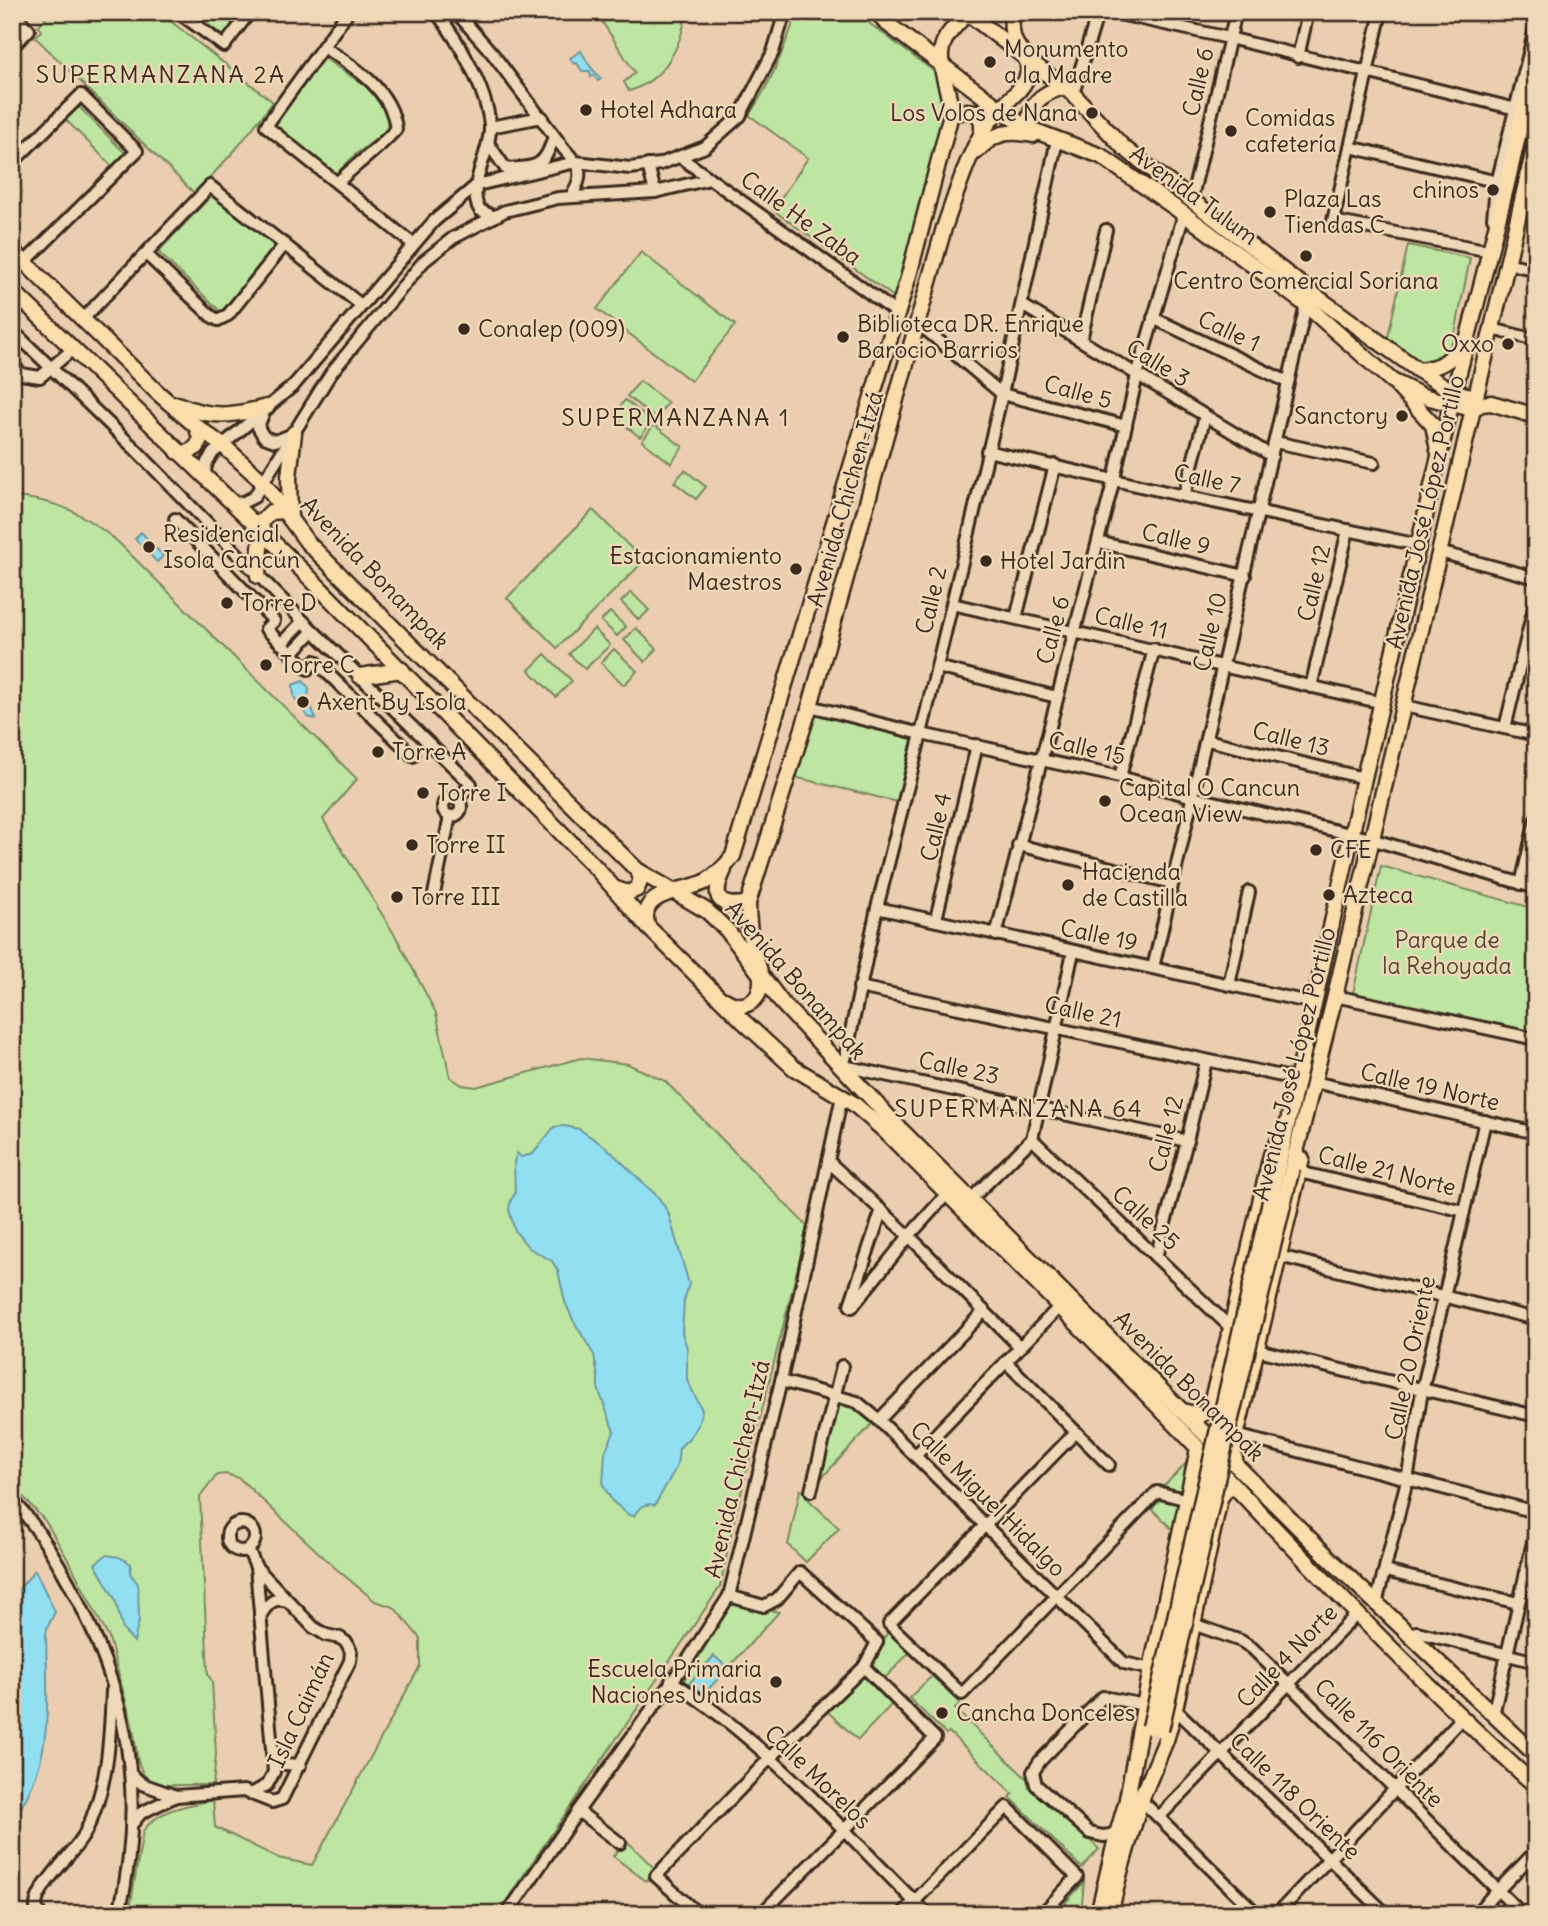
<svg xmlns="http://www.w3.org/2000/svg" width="1548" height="1926" viewBox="0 0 1548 1926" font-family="Delius,sans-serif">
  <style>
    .green { fill: #bee6a2; stroke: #7c8860; stroke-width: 2 }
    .water { fill: #92dff1; stroke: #6f979d; stroke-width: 2 }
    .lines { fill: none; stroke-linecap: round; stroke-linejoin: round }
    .minor-casing { stroke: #3b2a1e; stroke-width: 16 }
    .major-casing { stroke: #3b2a1e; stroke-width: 19 }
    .minor { stroke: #efd8b8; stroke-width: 10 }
    .major { stroke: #fbddab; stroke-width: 14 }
    .major-bridge-casing { stroke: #3b2a1e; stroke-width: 19; stroke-linecap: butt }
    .major-bridge { stroke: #fbddab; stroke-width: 14 }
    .poi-dot { fill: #3b2a1e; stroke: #efd8b8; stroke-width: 2.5 }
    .labels { text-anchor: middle; stroke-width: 5; stroke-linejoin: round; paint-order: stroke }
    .poi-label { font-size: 23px; fill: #3b2a1e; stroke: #efd8b8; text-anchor: start }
    .street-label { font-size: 23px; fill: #3b2a1e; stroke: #efd8b8 }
    .park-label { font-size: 23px; fill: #4f4632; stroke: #efd8b8 }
    .neighbourhood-label { font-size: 24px; letter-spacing: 2px; fill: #3b2a1e; stroke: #efd8b8 }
  </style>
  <rect width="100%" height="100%" fill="#eaceaf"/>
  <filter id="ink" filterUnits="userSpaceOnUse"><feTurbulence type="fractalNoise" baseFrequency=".0143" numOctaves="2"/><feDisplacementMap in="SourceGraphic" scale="14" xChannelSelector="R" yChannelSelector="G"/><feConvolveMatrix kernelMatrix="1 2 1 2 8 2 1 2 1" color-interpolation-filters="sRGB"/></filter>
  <g filter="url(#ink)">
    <g class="green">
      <path d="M51,12H159L273,102L236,149L195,194L35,37L41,31L38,26Z"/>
      <path d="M191,12H216L233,24L224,36Z"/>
      <path d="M596,12H686C682,47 663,81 629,91L624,82L635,73Z"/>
      <path d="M797,12H854L936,73L945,102L944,117L897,299L773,210L808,158L749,115C771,84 784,49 797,12Z"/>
      <path d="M324,58L368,88L388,115L387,131L356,154L334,176L272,125Z"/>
      <path d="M77,105L126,154L113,167L64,118Z"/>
      <path d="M212,195L276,245L221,312L158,252Z"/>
      <path d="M1408,245L1470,258L1452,349L1445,358L1418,364L1387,341Z"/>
      <path d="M641,252L735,325L691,381L597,309Z"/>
      <path d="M640,381L668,403L655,418L627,396Z"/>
      <path d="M625,400L652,421L640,437L613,416Z"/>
      <path d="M654,425L683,447L671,463L642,441Z"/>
      <path d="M685,470L706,487L696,499L674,482Z"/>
      <path d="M12,497C59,500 82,513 117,541L357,779L323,819L396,937L436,1013L450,1077L462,1085L476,1087L581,1058L628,1064L665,1081L808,1227L733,1525L720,1587L497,1914H129L143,1831C160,1808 186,1806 213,1800L215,1827L278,1858L312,1865L420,1666V1638L394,1607L375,1601L334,1567L239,1478L226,1474L217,1475L200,1497L208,1675L212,1681L216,1755L213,1785H160L151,1781L143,1774L138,1761L133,1728L109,1638L71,1565L46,1522L12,1484Z"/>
      <path d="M593,510L644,561L557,648L507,598Z"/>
      <path d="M631,592L649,610L639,620L621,602Z"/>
      <path d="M610,612L626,627L617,636L601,621Z"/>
      <path d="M636,628L657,649L645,662L624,640Z"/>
      <path d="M594,629L610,645L585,669L569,654Z"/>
      <path d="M614,649L637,671L624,685L601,663Z"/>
      <path d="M545,654L572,681L556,697L529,670Z"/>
      <path d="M813,712L912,739L898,802L794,777Z"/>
      <path d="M1381,866L1536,909V1047L1352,998Z"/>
      <path d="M837,1402L856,1407L873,1423L814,1486Z"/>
      <path d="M1191,1458L1184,1494L1163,1487Z"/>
      <path d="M800,1490L810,1493L809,1500L839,1528L806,1562L788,1545Z"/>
      <path d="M1161,1499L1182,1506L1176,1533L1152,1509Z"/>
      <path d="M732,1604L779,1612L728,1668L714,1656L688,1685L683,1682Z"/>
      <path d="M888,1631L910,1652L885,1678L871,1665Z"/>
      <path d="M862,1675L892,1704L858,1740L827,1711Z"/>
      <path d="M932,1676L960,1703L955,1709L1099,1849L1082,1868L1010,1797L1013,1794L949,1732L946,1734L909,1698Z"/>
      <path d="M626,1840L655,1869L646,1881L613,1856Z"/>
      <path d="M1084,1882L1081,1914H1076L1065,1903Z"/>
    </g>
    <g class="water">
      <path d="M581,51L589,65L601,79L598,81L594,75L591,77L590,71H582L577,63L574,64L570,58Z"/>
      <path d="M141,532L163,556L157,562L135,539Z"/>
      <path d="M303,681L309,688L308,698L316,719L308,717L294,697L293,685Z"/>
      <path d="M564,1126L579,1129L607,1148L658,1197L668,1212L689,1284L684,1301L682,1333L687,1348V1380L702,1410L698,1425L691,1436L679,1448L677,1466L655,1505C646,1502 638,1508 634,1516L629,1515L612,1501L603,1485L605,1452L614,1432L598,1388V1377L594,1355L573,1320L565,1302L558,1271L552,1261L529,1248L515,1231L509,1209L511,1200L515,1193L514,1162L517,1153L521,1157L533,1154L554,1127Z"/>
      <path d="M106,1555L119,1557L131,1564L130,1573L138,1584L139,1621L134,1642L123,1630L115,1599L95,1564Z"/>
      <path d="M35,1570L55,1612L47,1628L46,1635C47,1704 55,1762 12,1821V1597Z"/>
      <path d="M714,1656L728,1668L701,1697L688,1685Z"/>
    </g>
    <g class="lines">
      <g class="minor-casing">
        <g id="minor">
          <path d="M178,12L224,46L250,12"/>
          <path d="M348,12L266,126L413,244"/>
          <path d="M436,12C459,41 486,88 490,125C492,151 465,189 480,210L494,217"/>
          <path d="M456,12L492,53L564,149C580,166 585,174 572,195"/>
          <path d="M1110,12L1229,38L1516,109"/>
          <path d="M1381,12L1333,221L1480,249L1489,250L1490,245"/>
          <path d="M12,47L29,30L12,12"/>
          <path d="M323,47C354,66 392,90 396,129C379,149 356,164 337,183"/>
          <path d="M1298,57L1308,12"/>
          <path d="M1073,94L1098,12"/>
          <path d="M490,127L542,117"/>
          <path d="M488,143L506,169C536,167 545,168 554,136"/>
          <path d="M1350,147L1498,182"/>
          <path d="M680,157L897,313"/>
          <path d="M12,163L81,95L137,151L25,262"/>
          <path d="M648,165L655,192"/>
          <path d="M1522,200L1536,203"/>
          <path d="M1191,201L1236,12"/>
          <path d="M1493,218L1496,187L1536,25"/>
          <path d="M146,254L211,316L218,320L228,315L285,244"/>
          <path d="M1507,263L1536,270"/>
          <path d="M1022,305L1272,456"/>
          <path d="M1153,318L1288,382"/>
          <path d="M83,319L210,186L361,305"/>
          <path d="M919,324L1002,394L1126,426"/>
          <path d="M1492,329L1536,340"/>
          <path d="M12,330L136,450L303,621L471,784L457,800"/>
          <path d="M1081,340L1106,230"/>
          <path d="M12,363L21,374L40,377L72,350"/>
          <path d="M264,412L258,427L264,437L275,441L291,435"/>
          <path d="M1275,442L1374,463"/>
          <path d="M987,451L1184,496L1419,545"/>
          <path d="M204,475L207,462L213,453L294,385L434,221L477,185L576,162L630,168L660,164L705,147L740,116L773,52L785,12"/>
          <path d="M1184,496L1205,416"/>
          <path d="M233,503L244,502L254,497L331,373L424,261L453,238L505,211L558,198L655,192L710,179"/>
          <path d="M175,519L274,621L266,629L308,669L315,661L413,756"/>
          <path d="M1098,542L1245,576"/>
          <path d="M1439,552L1536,578"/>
          <path d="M952,604L1383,703"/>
          <path d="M1016,618L1055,465"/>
          <path d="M281,644L303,621"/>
          <path d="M291,654L313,631"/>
          <path d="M937,667L1057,697"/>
          <path d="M1311,687L1348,530"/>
          <path d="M810,706L921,734L1120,777L1193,797L1371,839L1536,888"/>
          <path d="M1404,706L1536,735"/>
          <path d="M1505,728L1536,599"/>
          <path d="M1207,740L1364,778"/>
          <path d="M1120,777L1154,649"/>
          <circle cx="452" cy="807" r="9"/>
          <path d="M1018,845L1172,883"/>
          <path d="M1521,884L1536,819"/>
          <path d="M434,894L450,816"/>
          <path d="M877,908L1313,1003"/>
          <path d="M936,919L977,745"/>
          <path d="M996,935L1114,479L1137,375L1184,214"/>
          <path d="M1153,968L1306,305"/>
          <path d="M1229,985L1249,892"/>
          <path d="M859,987L1296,1079"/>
          <path d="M1335,996L1536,1039"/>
          <path d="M844,1066L1187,1141"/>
          <path d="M843,1069L877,908L921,734L1002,394L1057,140"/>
          <path d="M1314,1082L1536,1133"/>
          <path d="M1032,1139L1231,1328"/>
          <path d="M828,1161L909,1236L1020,1347"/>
          <path d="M1299,1172L1464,1211"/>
          <path d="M971,1199L1032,1139L1073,952"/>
          <path d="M881,1212L850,1305L852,1307L909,1236L947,1194"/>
          <path d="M1279,1256L1536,1319"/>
          <path d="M1156,1257L1187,1141L1206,1061"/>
          <path d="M1257,1350L1536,1416"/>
          <path d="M1006,1362L1109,1465"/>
          <path d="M781,1381L857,1402L879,1420L1124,1663L1151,1669"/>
          <path d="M879,1420L984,1311"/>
          <path d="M1076,1432L889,1624L962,1694L1157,1492L1188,1500"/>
          <path d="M1236,1435L1536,1512"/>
          <path d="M915,1456L1059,1307"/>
          <path d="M811,1491L842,1366"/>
          <path d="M12,1499C35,1524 53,1553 69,1583C128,1691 147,1793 119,1914"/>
          <circle cx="241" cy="1537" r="14"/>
          <path d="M1385,1571L1518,1603"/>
          <path d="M1376,1604L1407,1480L1422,1391L1485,1121"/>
          <path d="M260,1616C267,1605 273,1596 287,1601"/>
          <path d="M1193,1624L1241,1641L1252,1648L1522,1914"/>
          <path d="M1407,1634L1417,1632L1536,1662"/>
          <path d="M671,1681C766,1741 847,1835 927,1914"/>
          <path d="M1175,1709L1386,1914"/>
          <path d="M1493,1715L1536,1529"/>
          <path d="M272,1753L285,1764L300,1765"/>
          <path d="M132,1775L142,1784L176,1796"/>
          <path d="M253,1793L267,1785L274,1772L256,1567"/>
          <path d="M1141,1800L1257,1914"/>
          <path d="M578,1811L620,1843"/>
          <path d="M1159,1817L1357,1614"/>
          <path d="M132,1824L141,1813L176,1796L244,1791L272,1802L282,1799L350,1661L351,1652L347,1643L340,1638L326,1635L313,1627L256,1567L248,1549"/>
          <path d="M1117,1834L1103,1836L1090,1833L1036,1785L1033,1772L1040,1761L1103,1697L1145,1705"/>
          <path d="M40,1914L36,1907C35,1887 75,1853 85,1833C108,1788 110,1741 112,1691"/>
          <path d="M507,1914L578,1811L689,1658L729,1596L781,1381L842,1096"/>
          <path d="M698,1914L656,1876L770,1758L864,1667L877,1642L800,1572L777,1599L764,1606L729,1596"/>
          <path d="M761,1914L935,1738L864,1667"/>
          <path d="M902,1914L1007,1807L1077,1877L1042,1914"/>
          <path d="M1277,1914L1461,1719"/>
          <path d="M1475,1914L1536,1851"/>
        </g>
      </g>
      <g class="major-casing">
        <g id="major">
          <path d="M878,12L885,22L1015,120L1030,129L1101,156L1184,214L1306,305L1392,381L1423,396L1452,404L1473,409L1481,404L1491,403L1536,416"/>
          <path d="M966,12L1073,94L1124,148L1317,297L1418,370L1454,392L1476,397"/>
          <path d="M951,114L966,111L976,112L982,121V131"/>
          <path d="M1030,129C1027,104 1041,94 1063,87"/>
          <path d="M976,152C995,132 1007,130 1033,135"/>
          <path d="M12,250L157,392L197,427L226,448L263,482L307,542L637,870L707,911L727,930L782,1003L901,1130L1333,1562L1536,1755"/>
          <path d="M12,290L304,572L595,867L649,928L743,1021L794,1068L854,1104L885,1131C982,1229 1081,1326 1176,1425C1294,1548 1409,1673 1536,1786"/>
          <path d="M1418,370C1439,368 1452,361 1463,342"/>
          <path d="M1398,387L1433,425L1438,450"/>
          <path d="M177,404C212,419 231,416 267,407"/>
          <path d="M178,452L187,453L197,447L200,439L197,427"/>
          <path d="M290,519L289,477L294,433"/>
          <path d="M258,576L262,521L271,512L284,511"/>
          <path d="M360,676L402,670"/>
          <path d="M724,870C711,897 718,909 748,903"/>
          <path d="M616,889L628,893L637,889L641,879L637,870"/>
          <path d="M648,927C635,891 684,892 705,882C717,875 725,867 733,856L909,275L951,114C951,93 937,66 942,48C945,34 959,23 968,12"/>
          <path d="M725,1000C743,1012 762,1002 761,979C761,970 756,961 754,952C750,936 748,920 748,903L810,706L944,228C958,189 969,148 994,115C1004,102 1025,90 1028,73C1030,60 1022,54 1016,44C1011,35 1011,23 1012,12"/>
          <path d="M1279,1162L1364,778L1454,392L1507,184L1536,58"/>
          <path d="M1292,1168L1335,996L1536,141"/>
          <path d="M1182,1411L1200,1415L1207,1411L1212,1399L1231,1328L1271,1155L1278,1142"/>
          <path d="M1236,1465L1233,1449L1302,1159"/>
          <path d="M1127,1799L1151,1669L1198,1449"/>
          <path d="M1141,1800L1166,1740L1175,1709L1220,1498L1231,1483"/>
          <path d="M1098,1914L1117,1834L1130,1790"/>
          <path d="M1110,1914L1120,1872L1144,1790"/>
        </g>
      </g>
      <use href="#minor" class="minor"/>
      <use href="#major" class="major"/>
      <g class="major-bridge-casing">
        <g id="major-bridge">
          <path d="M1150,1727L1279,1162"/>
          <path d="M1161,1730L1227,1435L1292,1168"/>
        </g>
      </g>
      <use href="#major-bridge" class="major-bridge"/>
    </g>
  </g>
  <g class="poi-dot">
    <circle cx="990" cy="62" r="7"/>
    <circle cx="586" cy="110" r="7"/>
    <circle cx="1092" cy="113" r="7"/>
    <circle cx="1231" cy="131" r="7"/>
    <circle cx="1493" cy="190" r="7"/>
    <circle cx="1270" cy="212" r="7"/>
    <circle cx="1306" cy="256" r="7"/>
    <circle cx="464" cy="329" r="7"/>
    <circle cx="843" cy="337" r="7"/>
    <circle cx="1508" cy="344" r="7"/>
    <circle cx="1402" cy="416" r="7"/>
    <circle cx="149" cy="547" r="7"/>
    <circle cx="986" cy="561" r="7"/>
    <circle cx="796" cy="569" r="7"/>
    <circle cx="227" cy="603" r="7"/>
    <circle cx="266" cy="665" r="7"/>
    <circle cx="303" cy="702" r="7"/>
    <circle cx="378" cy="752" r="7"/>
    <circle cx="423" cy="793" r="7"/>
    <circle cx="1105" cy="801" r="7"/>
    <circle cx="412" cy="845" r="7"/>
    <circle cx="1316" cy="850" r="7"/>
    <circle cx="1068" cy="885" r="7"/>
    <circle cx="1329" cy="895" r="7"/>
    <circle cx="397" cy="897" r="7"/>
    <circle cx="776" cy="1682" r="7"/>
    <circle cx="942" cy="1713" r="7"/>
  </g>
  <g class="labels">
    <g class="poi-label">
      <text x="1004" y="57">Monumento<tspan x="1004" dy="26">a la Madre</tspan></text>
      <text x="600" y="118">Hotel Adhara</text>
      <text x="1078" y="121" text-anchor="end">Los Volos de Nana</text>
      <text x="1245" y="126">Comidas<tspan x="1245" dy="26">cafetería</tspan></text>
      <text x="1479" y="198" text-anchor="end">chinos</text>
      <text x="1284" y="207">Plaza Las<tspan x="1284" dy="26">Tiendas C</tspan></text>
      <text x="1306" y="289" text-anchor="middle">Centro Comercial Soriana</text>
      <text x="857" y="332">Biblioteca DR. Enrique<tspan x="857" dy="26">Barocio Barrios</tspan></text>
      <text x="478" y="337">Conalep (009)</text>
      <text x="1494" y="352" text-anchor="end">Oxxo</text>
      <text x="1388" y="424" text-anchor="end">Sanctory</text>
      <text x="163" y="542">Residencial<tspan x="163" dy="26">Isola Cancún</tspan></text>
      <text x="782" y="564" text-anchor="end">Estacionamiento<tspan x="782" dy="26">Maestros</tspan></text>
      <text x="1000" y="569">Hotel Jardin</text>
      <text x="241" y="611">Torre D</text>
      <text x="280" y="673">Torre C</text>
      <text x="317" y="710">Axent By Isola</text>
      <text x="392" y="760">Torre A</text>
      <text x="1119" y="796">Capital O Cancun<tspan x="1119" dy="26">Ocean View</tspan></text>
      <text x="437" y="801">Torre I</text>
      <text x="426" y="853">Torre II</text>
      <text x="1330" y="858">CFE</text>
      <text x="1082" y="880">Hacienda<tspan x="1082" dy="26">de Castilla</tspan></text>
      <text x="1343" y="903">Azteca</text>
      <text x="411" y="905">Torre III</text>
      <text x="762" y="1677" text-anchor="end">Escuela Primaria<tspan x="762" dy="26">Naciones Unidas</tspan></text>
      <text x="956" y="1721">Cancha Donceles</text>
    </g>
    <g class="street-label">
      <text transform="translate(1198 82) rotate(-77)" y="8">Calle 6</text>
      <text transform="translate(1194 195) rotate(36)" y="8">Avenida Tulum</text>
      <text transform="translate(801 218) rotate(36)" y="8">Calle He Zaba</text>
      <text transform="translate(1229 331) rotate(25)" y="8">Calle 1</text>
      <text transform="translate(1158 363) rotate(31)" y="8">Calle 3</text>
      <text transform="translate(1078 392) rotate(15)" y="8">Calle 5</text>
      <text transform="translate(1207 479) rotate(12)" y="8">Calle 7</text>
      <text transform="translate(845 499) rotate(-74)" y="8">Avenida Chichen-Itzá</text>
      <text transform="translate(1425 512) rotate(-77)" y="8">Avenida José López Portillo</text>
      <text transform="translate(1176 539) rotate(13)" y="8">Calle 9</text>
      <text transform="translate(375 573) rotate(46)" y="8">Avenida Bonampak</text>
      <text transform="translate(1314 583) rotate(-77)" y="8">Calle 12</text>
      <text transform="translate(931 600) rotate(-77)" y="8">Calle 2</text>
      <text transform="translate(1131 623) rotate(13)" y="8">Calle 11</text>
      <text transform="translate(1053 630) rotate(-75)" y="8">Calle 6</text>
      <text transform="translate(1210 632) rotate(-77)" y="8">Calle 10</text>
      <text transform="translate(1291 739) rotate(14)" y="8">Calle 13</text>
      <text transform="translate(1087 748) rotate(13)" y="8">Calle 15</text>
      <text transform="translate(936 827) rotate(-77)" y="8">Calle 4</text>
      <text transform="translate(1099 935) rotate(12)" y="8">Calle 19</text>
      <text transform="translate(796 980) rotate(49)" y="8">Avenida Bonampak</text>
      <text transform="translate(1083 1012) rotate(12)" y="8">Calle 21</text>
      <text transform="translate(1294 1064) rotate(-76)" y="8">Avenida José López Portillo</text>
      <text transform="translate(959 1068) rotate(12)" y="8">Calle 23</text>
      <text transform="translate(1430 1087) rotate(13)" y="8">Calle 19 Norte</text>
      <text transform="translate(1166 1134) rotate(-76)" y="8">Calle 12</text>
      <text transform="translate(1387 1171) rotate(14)" y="8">Calle 21 Norte</text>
      <text transform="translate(1146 1218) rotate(43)" y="8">Calle 25</text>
      <text transform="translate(1410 1358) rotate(-78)" y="8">Calle 20 Oriente</text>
      <text transform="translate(1189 1386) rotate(45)" y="8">Avenida Bonampak</text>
      <text transform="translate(737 1469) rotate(-77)" y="8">Avenida Chichen-Itzá</text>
      <text transform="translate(988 1499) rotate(45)" y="8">Calle Miguel Hidalgo</text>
      <text transform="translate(1287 1656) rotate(-46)" y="8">Calle 4 Norte</text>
      <text transform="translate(301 1710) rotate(-65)" y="8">Isla Caimán</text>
      <text transform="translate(1379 1743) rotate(45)" y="8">Calle 116 Oriente</text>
      <text transform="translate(818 1777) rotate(44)" y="8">Calle Morelos</text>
      <text transform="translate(1295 1796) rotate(44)" y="8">Calle 118 Oriente</text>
    </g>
    <g class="park-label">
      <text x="1447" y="948">Parque de<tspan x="1447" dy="26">la Rehoyada</tspan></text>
    </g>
    <g class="neighbourhood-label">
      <text x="161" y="83">SUPERMANZANA 2A</text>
      <text x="676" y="426">SUPERMANZANA 1</text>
      <text x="1019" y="1117">SUPERMANZANA 64</text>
    </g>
  </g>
  <rect width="1548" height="1926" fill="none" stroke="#efd8b8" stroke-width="42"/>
  <rect x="21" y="21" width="1506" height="1884" fill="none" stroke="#3b2a1e" stroke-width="2.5" filter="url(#ink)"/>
</svg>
